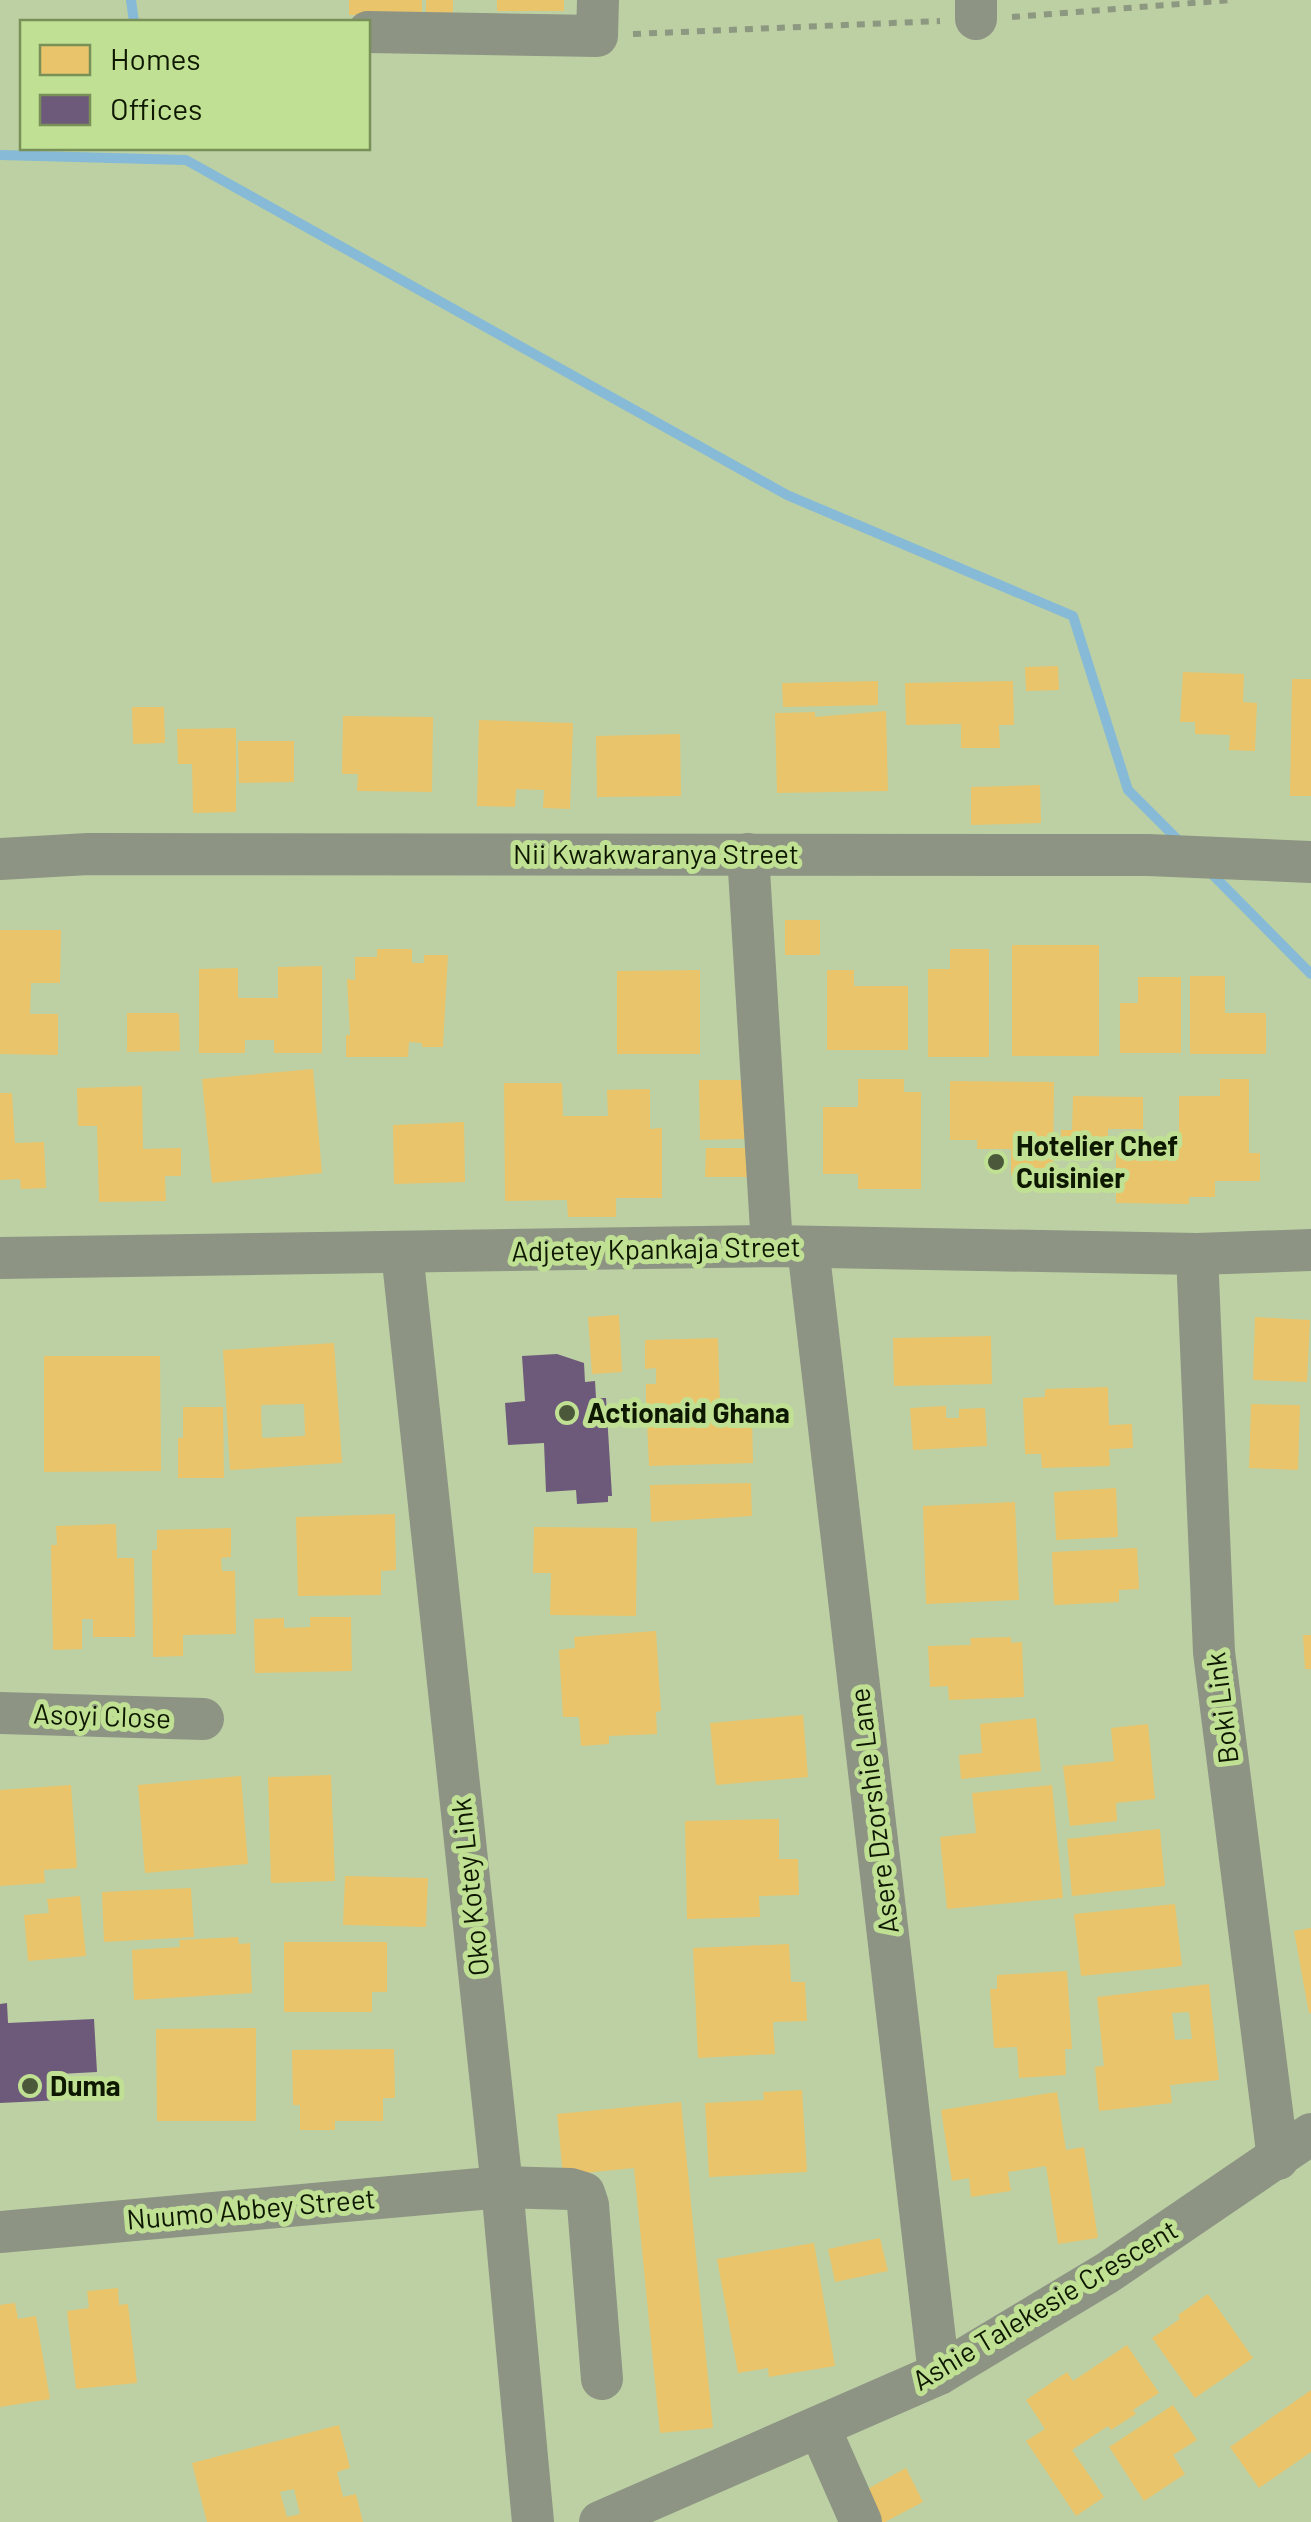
<svg xmlns="http://www.w3.org/2000/svg" width="1311" height="2522" viewBox="0 0 1311 2522" font-family="Barlow,sans-serif">
  <style>
    .homes { fill: #e9c46a; fill-rule: evenodd }
    .offices { fill: #6d597a }
    .lines { fill: none; stroke-linecap: round; stroke-linejoin: round }
    .stream { stroke: #86bad6; stroke-width: 10 }
    .path { stroke: #8d9880; stroke-width: 6; stroke-dasharray: 8 8; stroke-linecap: butt }
    .minor { stroke: #8d9483; stroke-width: 42 }
    .poi-dot { fill: #4b5839; stroke: #c0e193; stroke-width: 4 }
    .labels { text-anchor: middle; stroke-width: 10; stroke-linejoin: round; paint-order: stroke }
    .street-label { font-size: 28px; fill: #0e1800; stroke: #c0e193 }
    .poi-label { font-size: 28px; font-weight: bold; fill: #0e1800; stroke: #c0e193; text-anchor: start }
  </style>
  <rect width="100%" height="100%" fill="#bdd0a4"/>
  <g class="homes">
    <rect x="349" y="0" width="73" height="15"/>
    <rect x="426" y="0" width="27" height="16"/>
    <rect x="497" y="0" width="67" height="11"/>
    <path d="M1058,666L1059,690L1026,691L1025,667Z"/>
    <path d="M1183,672L1244,674L1243,702L1257,703L1255,751L1229,750L1230,735L1195,734V722H1180Z"/>
    <path d="M1292,679H1311V796H1290Z"/>
    <path d="M878,681V705L783,707L782,683Z"/>
    <path d="M1013,681L1014,725H999L1000,748H961V724L906,725L905,683Z"/>
    <path d="M132,707H164L165,743L133,744Z"/>
    <path d="M886,711L888,791L777,793L775,713L815,712V717Z"/>
    <path d="M343,716L433,717L432,792L357,791L358,774H342Z"/>
    <path d="M479,720L573,723L570,809L543,808L544,790L516,789L515,807L477,806Z"/>
    <path d="M236,728V812L193,813L192,764H178L177,729Z"/>
    <path d="M680,734L681,796L597,797L596,736Z"/>
    <path d="M238,741H294V782L239,783Z"/>
    <path d="M1040,785L1041,823L971,825V787Z"/>
    <rect x="785" y="920" width="35" height="35"/>
    <path d="M0,930H61L60,983H31L30,1014H58V1055L0,1054Z"/>
    <rect x="1012" y="945" width="87" height="111"/>
    <path d="M377,949H412V963H424V955H448L443,1047H422V1043L409,1042L408,1057H346V1035H350L347,979L355,980V957H377Z"/>
    <path d="M950,949H989V1057H928V969H950Z"/>
    <path d="M322,966V1053H274V1040H245V1053H199V969L238,968V998H278V967Z"/>
    <path d="M700,970V1054H617V971Z"/>
    <path d="M827,970H854V986H908V1050H827Z"/>
    <path d="M1190,976H1225V1013H1266V1054H1190Z"/>
    <path d="M1138,977H1181V1053H1120V1003H1138Z"/>
    <path d="M127,1013H179L180,1051L127,1052Z"/>
    <path d="M313,1069L322,1173L212,1183L202,1079Z"/>
    <path d="M858,1079H904V1092H921V1189H858V1174H823V1107H858Z"/>
    <path d="M1220,1079H1249V1153H1260V1181H1215V1197H1189V1204L1116,1203V1144L1179,1145V1096H1220Z"/>
    <path d="M699,1080H745L746,1139L700,1140Z"/>
    <path d="M950,1081L1054,1082L1053,1176L1011,1175V1149H977V1140H950Z"/>
    <path d="M504,1083H562L563,1116H608L607,1090L650,1089V1129L662,1128V1198H616V1217H568L567,1200L505,1201Z"/>
    <path d="M142,1086L143,1149L181,1148V1176H165L166,1201L99,1202L97,1126H78L77,1088Z"/>
    <path d="M0,1093H12L15,1143L44,1142L46,1188L21,1189L20,1179L0,1180Z"/>
    <path d="M1073,1096L1143,1097V1129H1108V1144H1089V1157H1061V1130H1072Z"/>
    <path d="M464,1122L465,1182L394,1184L393,1125Z"/>
    <path d="M706,1148H751V1177H705Z"/>
    <path d="M619,1315L622,1372L592,1374L588,1317Z"/>
    <path d="M1255,1317L1310,1320L1307,1382L1253,1380Z"/>
    <path d="M991,1336L992,1384L894,1386L893,1338Z"/>
    <path d="M718,1338L720,1406L646,1408V1384H656V1368L645,1369V1340Z"/>
    <path d="M334,1343L342,1463L230,1470L223,1350ZM304,1404L305,1436L262,1438L261,1405Z"/>
    <path d="M44,1356H160L161,1471L44,1472Z"/>
    <path d="M1108,1387L1109,1425L1132,1424L1133,1448L1109,1449L1110,1466L1042,1468L1041,1454H1025L1023,1398L1045,1397V1389Z"/>
    <path d="M1251,1404L1300,1405L1298,1470L1249,1468Z"/>
    <path d="M946,1406V1418H959V1409L985,1408L987,1446L913,1450L910,1408Z"/>
    <path d="M183,1407H223L224,1478H178V1438H183Z"/>
    <path d="M752,1419L753,1463L649,1466L647,1422Z"/>
    <path d="M751,1483L752,1516L651,1522L650,1485Z"/>
    <path d="M1116,1488L1118,1537L1056,1540L1054,1492Z"/>
    <path d="M1015,1502L1019,1600L926,1604L923,1506Z"/>
    <path d="M395,1514L396,1570L381,1571V1595L298,1596L296,1517Z"/>
    <path d="M116,1524L117,1558H134L135,1637H93V1619H82V1649L53,1650L51,1545H57L56,1526Z"/>
    <path d="M534,1527L637,1528L636,1616L550,1615L551,1573H533Z"/>
    <path d="M231,1528V1557L221,1558L222,1571H235L236,1634L183,1635V1656L153,1657L152,1550H157V1530Z"/>
    <path d="M1137,1548L1139,1589L1119,1590V1602L1054,1605L1052,1552Z"/>
    <path d="M310,1617H351L352,1671L255,1673L254,1619L284,1618V1628L310,1627Z"/>
    <path d="M656,1631L661,1711L656,1712L657,1734L609,1736V1744L581,1746L579,1717H563L559,1650L575,1648L574,1637Z"/>
    <path d="M1303,1635H1311V1669H1305Z"/>
    <path d="M1011,1637V1643L1022,1642L1024,1697L949,1700L948,1686L930,1687L928,1646L971,1645L970,1638Z"/>
    <path d="M803,1715L808,1777L716,1785L710,1723Z"/>
    <path d="M1036,1718L1041,1771L961,1779L959,1755L982,1753L980,1724Z"/>
    <path d="M1148,1724L1155,1799L1116,1803L1117,1821L1070,1826L1063,1766L1114,1761L1111,1728Z"/>
    <path d="M331,1775L335,1881L271,1883L268,1777Z"/>
    <path d="M241,1776L248,1864L145,1873L138,1785Z"/>
    <path d="M71,1785L77,1868L44,1870L45,1883L0,1886V1790Z"/>
    <path d="M1052,1785L1063,1898L947,1909L940,1837L976,1833L972,1793Z"/>
    <path d="M779,1819V1859H798L799,1895L759,1896L760,1917L687,1919L685,1821Z"/>
    <path d="M1160,1829L1165,1886L1072,1896L1067,1839Z"/>
    <path d="M345,1876L428,1878L426,1927L343,1925Z"/>
    <path d="M191,1888L194,1937L104,1942L102,1892Z"/>
    <path d="M80,1896L86,1956L28,1961L24,1915L49,1913L47,1899Z"/>
    <path d="M1175,1904L1182,1966L1081,1976L1074,1914Z"/>
    <path d="M1311,1928V2013H1309L1294,1931Z"/>
    <path d="M238,1937L239,1944L250,1943L252,1993L134,2000L132,1950L180,1947L179,1940Z"/>
    <path d="M284,1942H387V1992H372V2012H284Z"/>
    <path d="M789,1944L791,1982H805L807,2021L773,2022L775,2054L698,2058L693,1948Z"/>
    <path d="M1067,1971L1072,2049H1065L1066,2075L1019,2078L1017,2047L994,2048L990,1989H997V1975Z"/>
    <path d="M1209,1984L1219,2080L1170,2085L1172,2103L1099,2111L1095,2067L1104,2066L1097,1997ZM1189,2012L1192,2039L1175,2040L1172,2013Z"/>
    <path d="M256,2028V2121H157L156,2029Z"/>
    <path d="M394,2049L395,2098H383V2121H335V2130H300V2105H293L292,2050Z"/>
    <path d="M802,2090L807,2172L709,2177L705,2103L764,2100L763,2092Z"/>
    <path d="M1057,2092L1066,2150L1084,2147L1098,2238L1058,2244L1046,2166L1008,2172L1011,2191L971,2197L969,2178L952,2181L941,2110Z"/>
    <path d="M681,2102L713,2428L660,2433L634,2168L563,2175L557,2114Z"/>
    <path d="M880,2238L888,2271L835,2282L828,2249Z"/>
    <path d="M814,2243L835,2366L769,2377L768,2368L738,2373L717,2259Z"/>
    <path d="M118,2288L119,2305L128,2304L137,2383L76,2389L67,2311L89,2308L87,2291Z"/>
    <path d="M1208,2294L1253,2358L1195,2398L1152,2338L1180,2319L1178,2315Z"/>
    <path d="M15,2303L18,2319L36,2316L50,2399L0,2407V2305Z"/>
    <path d="M1127,2345L1159,2393L1133,2410L1136,2414L1111,2430L1108,2426L1072,2450L1104,2497L1076,2516L1026,2441L1045,2429L1026,2400L1067,2372L1073,2381Z"/>
    <path d="M1311,2390V2452L1259,2488L1230,2447Z"/>
    <path d="M1173,2405L1197,2440L1173,2455L1185,2474L1144,2501L1109,2447Z"/>
    <path d="M339,2425L350,2468L337,2472L343,2497L356,2494L363,2522H207L192,2463ZM294,2489L300,2514L287,2517L280,2492Z"/>
    <path d="M906,2468L923,2502L885,2522H878L862,2492Z"/>
  </g>
  <g class="offices">
    <path d="M557,1354L584,1363L585,1382L595,1381L596,1398H606L612,1496H608V1502L577,1504L576,1490L546,1492L544,1443L508,1445L505,1403L525,1401L522,1356Z"/>
    <path d="M7,2003L8,2023L94,2019L97,2072L59,2074L61,2100L0,2103V2004Z"/>
  </g>
  <g class="lines">
    <g class="stream">
      <path d="M131,0L134,22"/>
      <path d="M0,155L186,160L787,495L1073,616L1128,790L1180,842"/>
      <path d="M1210,872L1311,974"/>
    </g>
    <g class="path">
      <path d="M1012,17L1231,0"/>
      <path d="M633,34L940,21"/>
    </g>
    <g class="minor">
      <path d="M976,0V19"/>
      <path d="M368,32L597,36L598,0"/>
      <path d="M748,854L772,1246"/>
      <path d="M0,859L88,854L1148,855L1311,862"/>
      <path d="M808,1247L939,2374"/>
      <path d="M402,1252L502,2187L533,2522"/>
      <path d="M1197,1254L1214,1652L1278,2159"/>
      <path d="M0,1258L772,1246L1197,1254L1311,1250"/>
      <path d="M0,1713L203,1719"/>
      <path d="M0,2232L502,2187L571,2189L584,2193L588,2205L602,2379"/>
      <path d="M820,2429L861,2522"/>
      <path d="M600,2522L939,2374L1107,2273L1311,2134"/>
    </g>
  </g>
  <g class="poi-dot">
    <circle cx="996" cy="1162" r="10"/>
    <circle cx="567" cy="1413" r="10"/>
    <circle cx="30" cy="2086" r="10"/>
  </g>
  <g class="labels">
    <g class="street-label">
      <text x="656" y="864">Nii Kwakwaranya Street</text>
      <text transform="translate(656 1249) rotate(-1)" y="10">Adjetey Kpankaja Street</text>
      <text transform="translate(1222 1708) rotate(-97)" y="10">Boki Link</text>
      <text transform="translate(102 1716) rotate(2)" y="10">Asoyi Close</text>
      <text transform="translate(874 1811) rotate(-97)" y="10">Asere Dzorshie Lane</text>
      <text transform="translate(470 1887) rotate(-96)" y="10">Oko Kotey Link</text>
      <text transform="translate(251 2209) rotate(-5)" y="10">Nuumo Abbey Street</text>
      <text transform="translate(1045 2305) rotate(-31)" y="10">Ashie Talekesie Crescent</text>
    </g>
    <g class="poi-label">
      <text x="1016" y="1156">Hotelier Chef<tspan x="1016" dy="32">Cuisinier</tspan></text>
      <text x="587" y="1423">Actionaid Ghana</text>
      <text x="50" y="2096">Duma</text>
    </g>
  </g>
  <rect x="20" y="20" width="350" height="130" fill="#c0e193" stroke="#799158" stroke-width="2.5"/>
  <rect x="40" y="45" width="50" height="30" fill="#e9c46a" stroke="#799158" stroke-width="2.5"/>
  <text x="110" y="70" font-size="30" fill="#0e1800">Homes</text>
  <rect x="40" y="95" width="50" height="30" fill="#6d597a" stroke="#799158" stroke-width="2.5"/>
  <text x="110" y="120" font-size="30" fill="#0e1800">Offices</text>
</svg>
